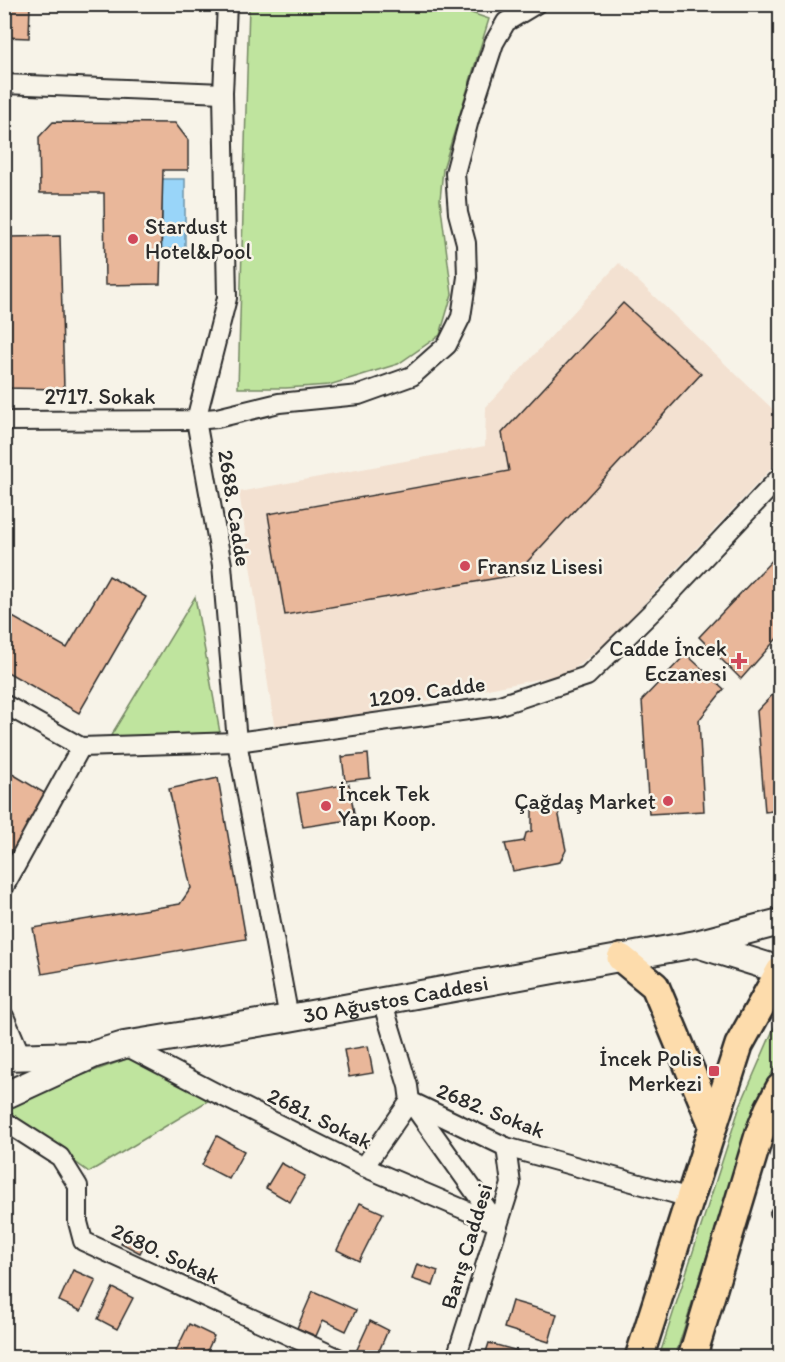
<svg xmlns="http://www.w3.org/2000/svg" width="785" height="1362" viewBox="0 0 785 1362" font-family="Itim,sans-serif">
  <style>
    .built { fill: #f3e1d1 }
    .green { fill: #bfe49e; stroke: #758864; stroke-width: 1.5 }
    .water { fill: #99d5f9; stroke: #6d91a7; stroke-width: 1.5 }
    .building { fill: #e9b79a; stroke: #2b2b2b; stroke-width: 1.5 }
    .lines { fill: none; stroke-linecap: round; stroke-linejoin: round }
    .lane-casing { stroke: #2b2b2b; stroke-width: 14 }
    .street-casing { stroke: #2b2b2b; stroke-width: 22 }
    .secondary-casing { stroke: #2b2b2b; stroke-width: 30 }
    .primary-casing { stroke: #2b2b2b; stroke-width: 32 }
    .lane { stroke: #f7f3e8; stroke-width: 9 }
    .street { stroke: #f7f3e8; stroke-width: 18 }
    .secondary { stroke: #f7f3e8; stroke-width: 26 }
    .primary { stroke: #fddcac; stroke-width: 27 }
    .poi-dot { fill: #d1495b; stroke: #f7f3e8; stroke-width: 2 }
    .labels { text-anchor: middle; stroke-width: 5; stroke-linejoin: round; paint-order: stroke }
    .poi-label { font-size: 22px; fill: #2b2b2b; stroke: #f7f3e8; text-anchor: start }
    .street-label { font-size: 22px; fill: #2b2b2b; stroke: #f7f3e8 }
  </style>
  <rect width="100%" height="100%" fill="#f7f3e8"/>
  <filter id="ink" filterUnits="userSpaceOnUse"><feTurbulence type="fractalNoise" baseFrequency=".0167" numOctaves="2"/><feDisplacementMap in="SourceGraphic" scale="12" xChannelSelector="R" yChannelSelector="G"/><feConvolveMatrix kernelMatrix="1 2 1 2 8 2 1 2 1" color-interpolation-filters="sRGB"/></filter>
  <g filter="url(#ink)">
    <path class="built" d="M619,263L780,416V459L611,639L569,673L275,731L239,492L485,446L486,407Z"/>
    <g class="green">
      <path d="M249,5H448L489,19L443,169L440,200L452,294L440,335L398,364L329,385L286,388H238Z"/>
      <path d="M195,597L221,738L110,737Z"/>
      <path d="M780,1014V1058L767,1082L750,1119L675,1357H659L740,1106Z"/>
      <path d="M135,1056L211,1099L89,1172L5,1111V1103Z"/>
    </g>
    <rect class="water" x="162" y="179" width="23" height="70"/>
    <g class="building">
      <path d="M4,4H30L29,38L4,37Z"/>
      <path d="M53,122L175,123L188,140V170H163L160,284L105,285L104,193H40L39,137Z"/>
      <path d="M10,187L11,237L60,236L64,389L4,388V188Z"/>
      <path d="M623,303L701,374L515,575L285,615L268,514L509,471L502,433Z"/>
      <path d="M780,552V635L741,679L699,637Z"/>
      <path d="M109,576L146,597L79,713L4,670V612L67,648Z"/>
      <path d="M686,654L724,689L699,720L704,811L649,814L642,700Z"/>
      <path d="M780,687V810L765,812L757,711Z"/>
      <path d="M368,754L370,778L345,781L342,757Z"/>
      <path d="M4,769L46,794L4,866V808L6,805L4,804Z"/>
      <path d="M218,778L246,939L42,974L33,928L180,904L191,888L169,789Z"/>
      <path d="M349,784L355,819L303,827L297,793Z"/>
      <path d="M556,801L566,850L560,862L513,871L505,844L524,841L526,833L532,831V807Z"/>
      <path d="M368,1046L373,1073L349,1077L344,1050Z"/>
      <path d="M217,1136L244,1151L229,1179L202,1165Z"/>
      <path d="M281,1163L305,1176L290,1202L266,1188Z"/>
      <path d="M360,1203L383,1213L359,1261L337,1250Z"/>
      <path d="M128,1230L147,1240L140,1253L121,1243Z"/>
      <path d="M417,1264L438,1271L433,1286L412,1279Z"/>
      <path d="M73,1270L96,1280L81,1311L59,1301Z"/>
      <path d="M113,1288L133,1298L117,1329L98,1319Z"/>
      <path d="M313,1291L356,1310L346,1331L323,1320L316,1336L297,1328Z"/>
      <path d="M512,1301L557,1314L549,1342L504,1328Z"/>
      <path d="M370,1321L388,1330L376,1358H357L354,1356Z"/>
      <path d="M189,1324L214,1336L204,1358L173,1357Z"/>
      <path d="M489,1343L525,1353L524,1358H484Z"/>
    </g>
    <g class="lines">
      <g class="lane-casing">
        <path id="lane" d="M776,1213L780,1214"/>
      </g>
      <g class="street-casing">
        <g id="street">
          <path d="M227,4L223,93L227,298L196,420L222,565L237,742L289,1018"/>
          <path d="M4,84L223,93"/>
          <path d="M4,421L196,420L217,418L279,403L359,395L412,376L447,345L461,317L467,277L466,243L458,213L455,173L469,120L494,43L506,22L536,4"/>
          <path d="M4,704L81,747L237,742L497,706L587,676L666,598L780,477"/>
          <path d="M4,887L81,747"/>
          <path d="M382,1001L408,1086L410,1101L506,1147L690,1198"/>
          <path d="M4,1016L21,1056"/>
          <path d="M124,1045L212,1091L364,1167L498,1224"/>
          <path d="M4,1121L60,1157L78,1186V1222L83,1241L338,1358"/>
          <path d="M364,1167L410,1101L497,1223"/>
          <path d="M456,1358L511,1184L506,1147"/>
        </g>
      </g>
      <g class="secondary-casing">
        <g id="secondary">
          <path d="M697,944L780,970"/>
          <path d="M4,1057L82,1055"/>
          <path id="s1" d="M4,1096L95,1054L124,1045L289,1018L696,944L780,922"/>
        </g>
      </g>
      <g class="primary-casing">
        <g id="primary">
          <path d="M621,958L655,986L713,1125"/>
          <path d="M639,1358L739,1045L780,971"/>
          <path d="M692,1358L760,1132L769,1109L780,1088"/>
        </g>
      </g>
      <use href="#lane" class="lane"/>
      <use href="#street" class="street"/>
      <use href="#secondary" class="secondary"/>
      <use href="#primary" class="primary"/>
    </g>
  </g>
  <g class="poi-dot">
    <circle cx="133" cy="239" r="6"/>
    <circle cx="465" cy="566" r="6"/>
    <path d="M736 652h6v6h6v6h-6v6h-6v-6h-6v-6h6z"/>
    <circle cx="668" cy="801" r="6"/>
    <circle cx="326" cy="806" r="6"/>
    <rect x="708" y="1065" width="12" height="12" rx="3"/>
  </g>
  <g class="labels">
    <g class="poi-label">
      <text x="145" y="234">Stardust<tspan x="145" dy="25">Hotel&amp;Pool</tspan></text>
      <text x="477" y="574">Fransız Lisesi</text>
      <text x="727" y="656" text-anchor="end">Cadde İncek<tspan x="727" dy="25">Eczanesi</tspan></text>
      <text x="338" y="801">İncek Tek<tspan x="338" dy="25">Yapı Koop.</tspan></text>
      <text x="656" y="809" text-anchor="end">Çağdaş Market</text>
      <text x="702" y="1066" text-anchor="end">İncek Polis<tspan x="702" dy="25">Merkezi</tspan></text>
    </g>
    <g class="street-label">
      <text x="100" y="404">2717. Sokak</text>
      <text transform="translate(235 508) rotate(81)" y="8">2688. Cadde</text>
      <text transform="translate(427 691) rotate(-8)" y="8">1209. Cadde</text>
      <text dy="8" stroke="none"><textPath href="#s1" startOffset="406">30 Ağustos Caddesi</textPath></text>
      <text transform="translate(491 1110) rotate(22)" y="8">2682. Sokak</text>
      <text transform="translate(320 1118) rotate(26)" y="8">2681. Sokak</text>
      <text transform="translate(466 1246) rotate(-73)" y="8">Barış Caddesi</text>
      <text transform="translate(166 1253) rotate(25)" y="8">2680. Sokak</text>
    </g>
  </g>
  <rect width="785" height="1362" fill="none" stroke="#f7f3e8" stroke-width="24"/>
  <rect x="12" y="12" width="761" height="1338" fill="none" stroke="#2b2b2b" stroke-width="2" filter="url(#ink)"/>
</svg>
